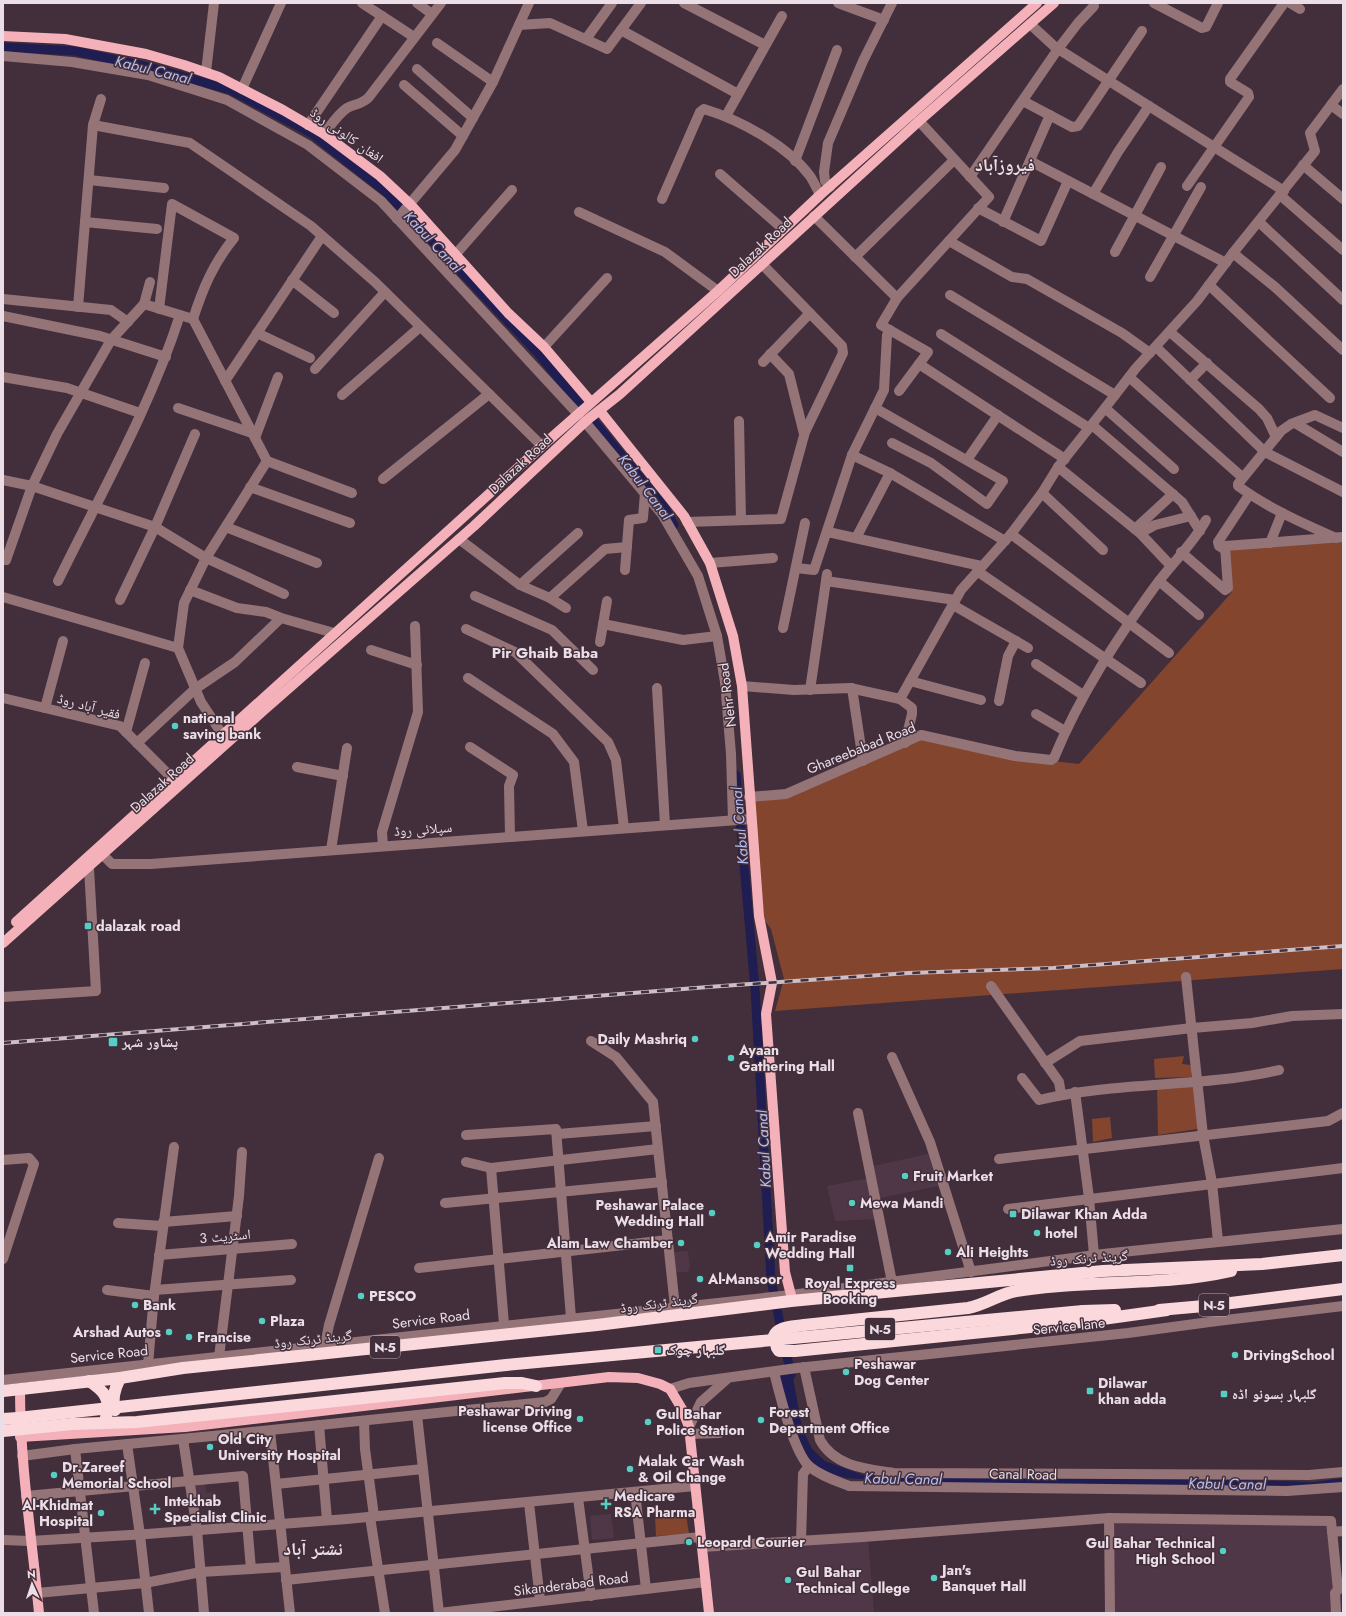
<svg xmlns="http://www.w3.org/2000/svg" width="1346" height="1616" viewBox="0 0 1346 1616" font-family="Jost,'Noto Naskh Arabic',sans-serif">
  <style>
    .built { fill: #503747 }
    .green { fill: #83452d }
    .water { fill: #1f1d52 }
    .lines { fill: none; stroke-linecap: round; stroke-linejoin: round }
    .canal { stroke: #1f1d52; stroke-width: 9 }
    .minor { stroke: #957478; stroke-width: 10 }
    .major { stroke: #f5b1b9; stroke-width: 10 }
    .highway { stroke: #fad8dc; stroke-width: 12 }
    .rail-casing { stroke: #cdbfc7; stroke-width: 4 }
    .rail { stroke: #422f3b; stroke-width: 2.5; stroke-dasharray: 8; stroke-linecap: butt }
    .highway-bridge { stroke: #fad8dc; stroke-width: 12 }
    .poi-dot { fill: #56cec4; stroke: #422f3b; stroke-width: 1.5 }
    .labels { text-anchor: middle; stroke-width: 3; stroke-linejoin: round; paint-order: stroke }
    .shield { fill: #422f3b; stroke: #b8aab3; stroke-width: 1 }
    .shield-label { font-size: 13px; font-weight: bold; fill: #ebdee6 }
    .street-label { font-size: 14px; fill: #ebdee6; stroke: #422f3b }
    .poi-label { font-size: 14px; font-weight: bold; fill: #ebdee6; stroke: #422f3b; text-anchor: start }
    .water-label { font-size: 15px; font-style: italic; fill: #b8bef2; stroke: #422f3b }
    .neighbourhood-label { font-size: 15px; font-weight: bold; fill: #ebdee6; stroke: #422f3b }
    .district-label { font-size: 18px; font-weight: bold; fill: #ebdee6; stroke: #422f3b }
  </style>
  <rect width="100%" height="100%" fill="#422f3b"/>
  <g class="built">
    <path d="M928,1154L938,1186L880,1198L873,1166Z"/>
    <path d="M869,1178L877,1219L835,1221L827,1186Z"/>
    <path d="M688,1251L690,1269H688L689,1272H676L674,1252Z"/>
    <path d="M205,1483L206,1493L215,1492L216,1502L195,1504L193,1484Z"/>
    <path d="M611,1514L614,1538L592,1540L590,1516Z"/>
    <path d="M1109,1518L1331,1521L1341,1584V1613H1114Z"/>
    <path d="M868,1537L874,1613H708L702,1547Z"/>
  </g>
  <g class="green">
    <path d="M1343,536V969L775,1011L784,979L771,929L765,921L751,819L749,797L786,794L921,735L1044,760L1079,764L1232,592L1225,546Z"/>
    <path d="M1184,1056L1182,1064L1191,1065V1077L1155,1078L1154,1059Z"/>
    <path d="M1194,1082L1203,1128L1158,1135L1157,1085Z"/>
    <path d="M1110,1117L1112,1138L1093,1142L1092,1119Z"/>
    <path d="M686,1514L689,1534L656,1536L655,1517Z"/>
  </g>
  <path class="water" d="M792,1372L802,1428L812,1449L825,1461L863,1475L955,1478H1163L1314,1482L1343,1478V1484L1333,1486L1182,1488L1097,1484L917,1483L846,1478L820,1470L811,1465L787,1411L779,1373Z"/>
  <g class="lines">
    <g class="canal">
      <path d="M3,47L75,51L152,68L231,90L311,133L386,192L537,352L664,507L674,525"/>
      <path d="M736,775L755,988L771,1279L782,1334"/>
      <path d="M785,1347L791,1375"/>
    </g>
    <g class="minor">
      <path d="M362,3L414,37"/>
      <path d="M417,3L432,14"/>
      <path d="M684,3L765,45"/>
      <path d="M838,3L884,20"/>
      <path d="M1154,3L1202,28L1206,27L1218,3"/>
      <path d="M1290,3L1300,9"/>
      <path d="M1030,24L1055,47L1284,191"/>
      <path d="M519,25L550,23L607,49L641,3"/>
      <path d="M621,30L738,94"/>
      <path d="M586,39L612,3"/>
      <path d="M437,43L493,82"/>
      <path d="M3,56L72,62L148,75L227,100L308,145L381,201L578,414"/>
      <path d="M417,69L473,118"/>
      <path d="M206,72L214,3"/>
      <path d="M404,85L463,136"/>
      <path d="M242,89L281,3"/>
      <path d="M1023,101L1072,127L1078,126L1142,31"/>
      <path d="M1331,105L1343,114"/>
      <path d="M726,116L782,16"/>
      <path d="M93,125L190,143L311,226L375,282L542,446"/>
      <path d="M308,125L382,16"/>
      <path d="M324,134C331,125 338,114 347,108C355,104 363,104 369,97L441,3"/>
      <path d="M795,161L837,50"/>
      <path d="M1030,161L1226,263"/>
      <path d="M1303,165L1343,199"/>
      <path d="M720,174L783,229"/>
      <path d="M970,177L1058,49L1078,23L1094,6"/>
      <path d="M89,180L164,188"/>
      <path d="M1187,186L1249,97L1248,93L1230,82V79L1284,3"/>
      <path d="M830,187L825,181L824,172L828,143L863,61L892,3"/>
      <path d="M1093,194L1118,152L1149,106"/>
      <path d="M1280,195L1343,250"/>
      <path d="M662,199L700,112L704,109C740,120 787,145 810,176C814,182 817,189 820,195"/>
      <path d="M978,208L1041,241L1068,181"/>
      <path d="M579,212L665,252L718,291"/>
      <path d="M814,216L897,298"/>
      <path d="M397,219L455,150L493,82L529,3"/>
      <path d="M85,222L157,229"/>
      <path d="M1003,222L1050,115"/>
      <path d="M1259,222L1343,300"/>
      <path d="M949,241L1012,277L1027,279L1122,333L1150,353"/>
      <path d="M1115,252L1161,167"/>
      <path d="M1233,253L1275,287L1343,350"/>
      <path d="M455,255L512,190"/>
      <path d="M855,257L954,160"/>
      <path d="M1150,277L1201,187"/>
      <path d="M292,280L334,313"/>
      <path d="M1209,285L1330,398"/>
      <path d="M950,295L1115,395"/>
      <path d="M3,299L111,310L128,322"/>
      <path d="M144,304L193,319L267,461L206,558L184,603L178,648L201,702L222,734"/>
      <path d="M78,307L93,125L101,99"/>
      <path d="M159,309L172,204L234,238C213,264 203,288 193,319"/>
      <path d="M3,316L100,336L166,357"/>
      <path d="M1170,332L1259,409L1267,418L1276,437"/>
      <path d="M257,333L310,358"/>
      <path d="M941,334L1089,428"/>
      <path d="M544,347L607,278"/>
      <path d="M1156,347L1265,452L1343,492"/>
      <path d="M770,354L789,374L804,434"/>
      <path d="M763,362L810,313"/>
      <path d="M919,364L1065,459"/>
      <path d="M315,369L385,292"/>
      <path d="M3,377L67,388L140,413"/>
      <path d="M1129,377L1242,477"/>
      <path d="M1190,380L1207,363"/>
      <path d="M225,381L322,236"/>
      <path d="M899,391L928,352L881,325L897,298L989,197L919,121"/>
      <path d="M342,395L420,327"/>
      <path d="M178,408L252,433"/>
      <path d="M875,408L1003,481L987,504L931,463L892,443"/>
      <path d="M1105,408L1174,469"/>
      <path d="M739,421L741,520"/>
      <path d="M585,422L662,514L698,576L717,636L725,682L731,754L733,820"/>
      <path d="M1295,423L1343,452"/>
      <path d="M1092,425L1182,502L1200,531"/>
      <path d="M255,438L278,377"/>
      <path d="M852,455L890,473L1005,541"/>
      <path d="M967,460L998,415"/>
      <path d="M267,461L352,493"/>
      <path d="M1058,467L1140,533L1171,566"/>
      <path d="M383,479L489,394"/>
      <path d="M3,480L32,486L155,527L206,558L284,594"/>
      <path d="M250,487L350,523"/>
      <path d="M1042,493L1103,550"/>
      <path d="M687,522L781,519L805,432L843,353L842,346L762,264"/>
      <path d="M226,527L317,563"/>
      <path d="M1135,529L1173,494"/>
      <path d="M828,532L981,566"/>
      <path d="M1140,533L1155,525L1191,516"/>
      <path d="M1011,534L1169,653"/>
      <path d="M856,538L890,473"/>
      <path d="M1336,538C1302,523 1268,508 1238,486V484L1281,431L1291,424L1315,415L1343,428"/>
      <path d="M459,539L520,585L550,598L566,608"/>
      <path d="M1270,543L1282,513"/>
      <path d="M1224,549L1219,546L1218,542L1249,495"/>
      <path d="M1181,552L1225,590L1228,588L1225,546L1343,537"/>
      <path d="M3,560H6L32,486L57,434L111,340L144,304L150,282"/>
      <path d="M710,563L773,558"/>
      <path d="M796,568L814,570L852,455L884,390L887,335L890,330"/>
      <path d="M625,570L629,520L643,518L645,493"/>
      <path d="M977,571L1141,683"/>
      <path d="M58,581C101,493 150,408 180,315"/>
      <path d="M826,581L955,600"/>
      <path d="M1159,581L1199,615"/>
      <path d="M520,585L578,533"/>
      <path d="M190,590L237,608L266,612L281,618L334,633"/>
      <path d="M475,596L552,630L593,670"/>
      <path d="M3,597L178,648"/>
      <path d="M550,598L605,549L627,547"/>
      <path d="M120,600L155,527L195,434"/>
      <path d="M953,605L1028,648"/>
      <path d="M603,624L683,640L717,636"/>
      <path d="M783,628L805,523"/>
      <path d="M466,629L515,652L608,742L616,760L624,828"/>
      <path d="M600,642L607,601"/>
      <path d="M371,650L417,665"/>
      <path d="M1036,664L1083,695"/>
      <path d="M468,678L553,734L574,762L583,831"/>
      <path d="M910,681L981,700"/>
      <path d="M742,686L794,690L850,688L900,699L912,708V714L905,743"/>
      <path d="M657,688L665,825"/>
      <path d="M852,688L863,761"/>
      <path d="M810,690L827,574"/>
      <path d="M3,698L120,726L173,779"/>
      <path d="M900,699L961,590L1011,534L1042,493L1058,467L1105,408L1136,368L1197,301L1233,253L1315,151L1310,133L1343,89"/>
      <path d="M999,701L1008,656L1016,641"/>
      <path d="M45,708L63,641"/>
      <path d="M1036,714L1065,731"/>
      <path d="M126,732L145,663"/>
      <path d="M137,743L195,689L235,662L281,618"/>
      <path d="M470,747L513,775L509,786L510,837"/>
      <path d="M297,767L343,776"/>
      <path d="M749,797L786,794L921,735L1015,756L1051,760L1054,758C1080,695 1116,640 1156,585C1172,563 1193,544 1206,520"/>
      <path d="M383,846L382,832L418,712L415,626"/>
      <path d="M331,850L347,748"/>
      <path d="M102,854L112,864H151L751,819"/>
      <path d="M1186,977L1203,1135L1212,1183L1218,1241"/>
      <path d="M991,986L1059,1082L1061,1094"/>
      <path d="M3,997L96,991L89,868"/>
      <path d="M591,1041L616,1057L653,1102L675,1307"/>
      <path d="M892,1057L930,1142L971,1272"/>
      <path d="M1045,1063L1080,1041L1192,1028L1252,1023L1292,1016L1343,1014"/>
      <path d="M1022,1078L1039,1100C1117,1081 1200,1088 1279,1070"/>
      <path d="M1075,1092L1089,1198L1094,1255"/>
      <path d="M858,1113L892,1282"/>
      <path d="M558,1134L656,1126"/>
      <path d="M466,1135L556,1129L571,1318"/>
      <path d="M999,1159L1328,1121L1343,1113"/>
      <path d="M3,1160L29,1158L34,1164L3,1259"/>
      <path d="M466,1162L491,1168L658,1149"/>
      <path d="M491,1168L504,1324"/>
      <path d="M445,1203L662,1182"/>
      <path d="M1008,1209L1343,1168"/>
      <path d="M163,1222L237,1216"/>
      <path d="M118,1223L162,1226"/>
      <path d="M159,1255L292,1244"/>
      <path d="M419,1268L668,1240"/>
      <path d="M107,1290L154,1296"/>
      <path d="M155,1290L291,1280"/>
      <path d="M325,1345L329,1325L379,1158"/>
      <path d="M219,1357L239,1196L242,1152"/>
      <path d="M148,1364L154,1296L174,1147"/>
      <path d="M804,1367L820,1440C835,1467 867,1469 894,1473L1309,1475L1343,1472"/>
      <path d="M774,1372C779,1392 794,1454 810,1467C821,1476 836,1481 849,1486L1287,1491L1343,1487"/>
      <path d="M3,1380L791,1295L1103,1254L1343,1229"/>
      <path d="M670,1389L689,1383L797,1368L1128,1333L1217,1321L1343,1306"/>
      <path d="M417,1415L439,1613"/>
      <path d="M364,1421L365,1449L374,1516"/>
      <path d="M319,1425L327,1520"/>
      <path d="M689,1427L701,1402L727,1379"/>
      <path d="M270,1431L290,1613"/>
      <path d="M690,1434L719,1433"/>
      <path d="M183,1439L197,1530L204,1613"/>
      <path d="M127,1444L140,1535L149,1613"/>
      <path d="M75,1449L94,1613"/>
      <path d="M22,1456L75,1449L223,1435L545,1402L551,1399L561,1383"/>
      <path d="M276,1484L423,1469"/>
      <path d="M635,1492L646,1589"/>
      <path d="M26,1496L243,1476L251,1569"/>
      <path d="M578,1498L591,1596"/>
      <path d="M529,1503L540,1600"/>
      <path d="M370,1517L385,1613"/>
      <path d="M1109,1518L1110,1613"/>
      <path d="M1332,1532L1343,1531"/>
      <path d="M3,1540L30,1541L147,1534L347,1519L695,1486"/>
      <path d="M801,1541L803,1474L809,1466"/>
      <path d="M702,1547L863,1537L1109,1518L1331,1521L1338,1590L1335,1593L1336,1613"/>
      <path d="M286,1580L700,1537"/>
      <path d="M37,1593L145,1583L201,1572L284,1567"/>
      <path d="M439,1613L706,1582"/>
    </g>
    <g class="major">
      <path d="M3,36L65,39L146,54L184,65L219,77L283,110L324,134L380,176L411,205L508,313L544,347L591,402"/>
      <path d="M600,411L684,516L710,563L733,636L742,686L759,916L772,983L766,1014L785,1272L791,1295"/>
      <path d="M16,922L542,446L718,291L820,195L1037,3"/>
      <path d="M3,943L264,710L474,526L587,420L620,394L919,121L1054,3"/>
      <path d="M20,1389C20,1465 32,1538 39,1613"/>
      <path d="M20,1437L185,1427L609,1377L638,1378L660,1384L670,1389L682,1409L689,1427L709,1613"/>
    </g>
    <g class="highway">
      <path d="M1159,1310L1215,1305L1343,1289"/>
      <path d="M1167,1310L1081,1322L795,1351H779L777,1348L774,1336C778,1326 794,1327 804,1325L968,1308C985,1305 999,1294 1016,1291C1087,1279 1161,1287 1231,1271"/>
      <path d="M1083,1311L1115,1310"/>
      <path d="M89,1381C103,1390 112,1399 106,1417"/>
      <path d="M3,1391L120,1378L183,1368L597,1325L791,1301L1103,1271L1262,1264L1343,1255"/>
      <path d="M115,1410C111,1399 115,1388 120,1378"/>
      <path d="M3,1419L18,1418"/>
      <path d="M3,1431L72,1424L137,1422L505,1383H522L536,1386"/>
    </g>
    <g class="rail-casing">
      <path id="rail" d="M3,1043L708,987L909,973L1053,968L1343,946"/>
    </g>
    <use href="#rail" class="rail"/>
    <path class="highway-bridge" d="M18,1418L506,1365L1083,1311"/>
  </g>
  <g class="poi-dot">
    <circle cx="175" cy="726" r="4"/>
    <rect x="84" y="922" width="8" height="8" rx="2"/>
    <circle cx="695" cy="1039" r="4"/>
    <rect x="108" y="1037" width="10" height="10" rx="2"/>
    <circle cx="731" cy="1058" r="4"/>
    <circle cx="905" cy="1176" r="4"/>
    <circle cx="852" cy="1203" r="4"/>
    <circle cx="712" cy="1213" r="4"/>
    <rect x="1009" y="1210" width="8" height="8" rx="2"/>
    <circle cx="1037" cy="1233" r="4"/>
    <circle cx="681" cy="1243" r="4"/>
    <circle cx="757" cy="1245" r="4"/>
    <circle cx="948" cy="1252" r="4"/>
    <rect x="846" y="1264" width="8" height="8" rx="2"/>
    <circle cx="700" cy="1279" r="4"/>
    <circle cx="361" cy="1296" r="4"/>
    <circle cx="135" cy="1305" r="4"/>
    <circle cx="262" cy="1321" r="4"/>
    <circle cx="169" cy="1332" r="4"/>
    <circle cx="189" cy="1337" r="4"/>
    <rect x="654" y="1346" width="8" height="8" rx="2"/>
    <circle cx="1235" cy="1355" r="4"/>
    <circle cx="846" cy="1372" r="4"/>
    <rect x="1086" y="1387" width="8" height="8" rx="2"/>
    <rect x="1220" y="1390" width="8" height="8" rx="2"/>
    <circle cx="580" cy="1419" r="4"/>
    <circle cx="761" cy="1420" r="4"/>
    <circle cx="648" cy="1422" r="4"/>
    <circle cx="210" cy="1447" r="4"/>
    <circle cx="630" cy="1469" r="4"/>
    <circle cx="54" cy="1475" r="4"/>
    <path d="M604 1498h4v4h4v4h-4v4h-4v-4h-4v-4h4z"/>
    <path d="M153 1503h4v4h4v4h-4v4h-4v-4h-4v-4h4z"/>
    <circle cx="101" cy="1513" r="4"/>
    <circle cx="689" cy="1542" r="4"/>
    <circle cx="1223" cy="1551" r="4"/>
    <circle cx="934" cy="1578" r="4"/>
    <circle cx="788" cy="1580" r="4"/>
  </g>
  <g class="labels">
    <g class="shield">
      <rect x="1199" y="1294" width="30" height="22" rx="3"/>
      <rect x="865" y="1318" width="30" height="22" rx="3"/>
      <rect x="370" y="1336" width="30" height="22" rx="3"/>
    </g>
    <g class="shield-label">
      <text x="1214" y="1310">N-5</text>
      <text x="880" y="1334">N-5</text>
      <text x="385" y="1352">N-5</text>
    </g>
    <g class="street-label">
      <text transform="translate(347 135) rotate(35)" y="5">افغان کالونی روڈ</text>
      <text transform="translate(760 247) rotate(-43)" y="5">Dalazak Road</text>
      <text transform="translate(520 464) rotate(-43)" y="5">Dalazak Road</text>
      <text transform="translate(727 695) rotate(-97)" y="5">Nehr Road</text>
      <text transform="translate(89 706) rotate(15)" y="5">فقیر آباد روڈ</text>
      <text transform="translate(861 748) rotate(-22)" y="5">Ghareebabad Road</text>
      <text transform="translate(162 783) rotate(-42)" y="5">Dalazak Road</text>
      <text transform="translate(423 829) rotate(-4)" y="5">سپلائی روڈ</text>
      <text transform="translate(225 1236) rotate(-5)" y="5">اسٹریٹ 3</text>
      <text transform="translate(1089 1258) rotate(-4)" y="5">گرینڈ ٹرنک روڈ</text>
      <text transform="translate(659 1303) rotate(-7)" y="5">گرینڈ ٹرنک روڈ</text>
      <text transform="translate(431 1319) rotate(-7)" y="5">Service Road</text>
      <text transform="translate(1069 1326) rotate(-6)" y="5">Service lane</text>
      <text transform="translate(313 1339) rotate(-6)" y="5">گرینڈ ٹرنک روڈ</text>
      <text transform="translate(109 1354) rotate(-6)" y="5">Service Road</text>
      <text transform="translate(1023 1474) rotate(1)" y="5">Canal Road</text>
      <text transform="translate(571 1584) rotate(-7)" y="5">Sikanderabad Road</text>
    </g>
    <g class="poi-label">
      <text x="183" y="723">national<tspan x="183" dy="16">saving bank</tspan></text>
      <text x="96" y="931">dalazak road</text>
      <text x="687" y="1044" text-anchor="end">Daily Mashriq</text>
      <text x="122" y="1047">پشاور شہر</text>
      <text x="739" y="1055">Ayaan<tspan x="739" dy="16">Gathering Hall</tspan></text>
      <text x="913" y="1181">Fruit Market</text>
      <text x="860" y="1208">Mewa Mandi</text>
      <text x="704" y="1210" text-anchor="end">Peshawar Palace<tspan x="704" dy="16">Wedding Hall</tspan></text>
      <text x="1021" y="1219">Dilawar Khan Adda</text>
      <text x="1045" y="1238">hotel</text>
      <text x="765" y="1242">Amir Paradise<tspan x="765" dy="16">Wedding Hall</tspan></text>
      <text x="673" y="1248" text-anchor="end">Alam Law Chamber</text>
      <text x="956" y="1257">Ali Heights</text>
      <text x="708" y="1284">Al-Mansoor</text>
      <text x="850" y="1288" text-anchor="middle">Royal Express<tspan x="850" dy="16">Booking</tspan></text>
      <text x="369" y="1301">PESCO</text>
      <text x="143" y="1310">Bank</text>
      <text x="270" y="1326">Plaza</text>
      <text x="161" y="1337" text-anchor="end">Arshad Autos</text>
      <text x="197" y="1342">Francise</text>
      <text x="666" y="1355">گلبہار چوک</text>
      <text x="1243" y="1360">DrivingSchool</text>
      <text x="854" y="1369">Peshawar<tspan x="854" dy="16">Dog Center</tspan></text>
      <text x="1098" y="1388">Dilawar<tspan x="1098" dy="16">khan adda</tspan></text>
      <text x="1232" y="1399">گلبہار بسونو اڈہ</text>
      <text x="572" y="1416" text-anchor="end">Peshawar Driving<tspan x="572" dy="16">license Office</tspan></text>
      <text x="769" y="1417">Forest<tspan x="769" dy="16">Department Office</tspan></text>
      <text x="656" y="1419">Gul Bahar<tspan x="656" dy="16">Police Station</tspan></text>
      <text x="218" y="1444">Old City<tspan x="218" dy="16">University Hospital</tspan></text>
      <text x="638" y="1466">Malak Car Wash<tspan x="638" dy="16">&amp; Oil Change</tspan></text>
      <text x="62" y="1472">Dr.Zareef<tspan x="62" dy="16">Memorial School</tspan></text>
      <text x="614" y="1501">Medicare<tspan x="614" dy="16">RSA Pharma</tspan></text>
      <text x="164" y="1506">Intekhab<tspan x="164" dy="16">Specialist Clinic</tspan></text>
      <text x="93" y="1510" text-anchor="end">Al-Khidmat<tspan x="93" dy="16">Hospital</tspan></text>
      <text x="697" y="1547">Leopard Courier</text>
      <text x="1215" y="1548" text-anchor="end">Gul Bahar Technical<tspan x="1215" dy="16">High School</tspan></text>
      <text x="942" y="1575">Jan's<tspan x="942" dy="16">Banquet Hall</tspan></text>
      <text x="796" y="1577">Gul Bahar<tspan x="796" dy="16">Technical College</tspan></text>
    </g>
    <g class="water-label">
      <text transform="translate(153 70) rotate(14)" y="5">Kabul Canal</text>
      <text transform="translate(433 242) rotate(47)" y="5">Kabul Canal</text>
      <text transform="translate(645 487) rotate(53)" y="5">Kabul Canal</text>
      <text transform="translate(740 826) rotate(-95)" y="5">Kabul Canal</text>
      <text transform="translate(764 1149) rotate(-93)" y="5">Kabul Canal</text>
      <text transform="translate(903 1479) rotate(1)" y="5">Kabul Canal</text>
      <text transform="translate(1227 1484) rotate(1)" y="5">Kabul Canal</text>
    </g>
    <g class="neighbourhood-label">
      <text x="545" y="658">Pir Ghaib Baba</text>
    </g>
    <g class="district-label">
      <text x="1005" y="171">فیروزآباد</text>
      <text x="313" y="1555">نشتر آباد</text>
    </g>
  </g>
  <rect width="1346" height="1616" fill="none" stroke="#ebdee6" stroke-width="8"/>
  <g transform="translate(32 1584) rotate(357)" stroke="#422f3b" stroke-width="3" paint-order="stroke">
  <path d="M0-3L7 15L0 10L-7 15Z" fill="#ebdee6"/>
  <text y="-6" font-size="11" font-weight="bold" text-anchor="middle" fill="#ebdee6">N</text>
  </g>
</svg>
